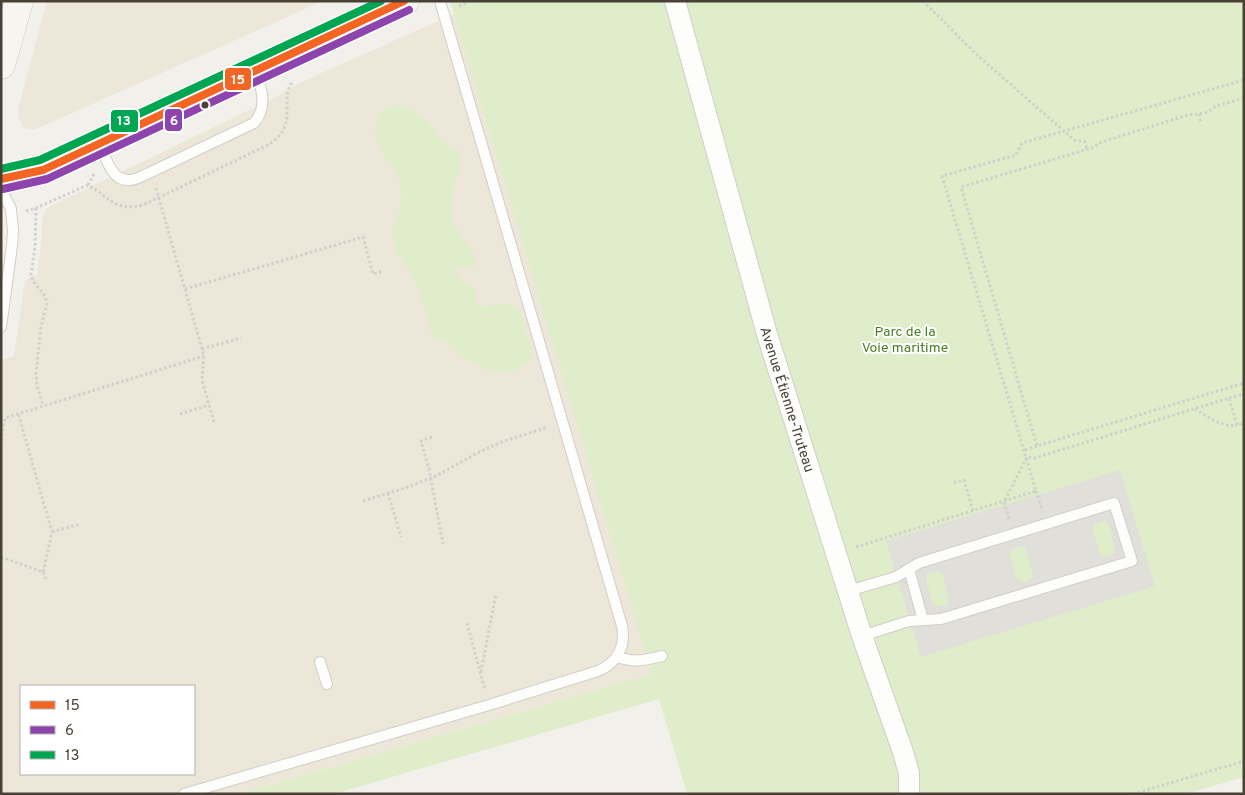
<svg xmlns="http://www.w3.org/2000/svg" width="1245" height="795" viewBox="0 0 1245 795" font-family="Overpass,sans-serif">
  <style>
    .education { fill: #ede7da; fill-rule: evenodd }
    .green { fill: #e0edca }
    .parking { fill: #e1dfda; fill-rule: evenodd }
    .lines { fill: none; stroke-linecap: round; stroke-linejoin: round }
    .lane-casing { stroke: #d0cec8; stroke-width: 12 }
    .street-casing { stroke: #d0cec8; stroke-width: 22 }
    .secondary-casing { stroke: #d2cdc2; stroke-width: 29 }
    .path { stroke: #d2d0ca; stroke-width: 3; stroke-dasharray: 2.5 2.5; stroke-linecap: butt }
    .lane { stroke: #fdfdfc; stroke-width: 10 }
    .street { stroke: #fdfdfc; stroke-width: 20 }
    .secondary { stroke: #f7f5ef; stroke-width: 28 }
    .bus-1-casing { stroke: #fff; stroke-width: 11 }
    .bus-2-casing { stroke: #fff; stroke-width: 11 }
    .bus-3-casing { stroke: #fff; stroke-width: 11 }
    .bus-1 { stroke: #f26522; stroke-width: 8 }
    .bus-2 { stroke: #8e44ad; stroke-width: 8 }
    .bus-3 { stroke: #00a651; stroke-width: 8 }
    .bus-dot { fill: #494136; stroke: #fff; stroke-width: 2 }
    .labels { text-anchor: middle; stroke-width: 4; stroke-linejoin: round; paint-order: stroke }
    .park-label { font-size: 14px; fill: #497f25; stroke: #fff }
    .street-label { font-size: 14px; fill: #494136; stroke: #fff }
    .line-badge { stroke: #fff; stroke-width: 2 }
    .badge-label { font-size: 14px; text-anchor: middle; font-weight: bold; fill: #fff }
  </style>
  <rect width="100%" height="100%" fill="#f2f0eb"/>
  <g class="education">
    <path d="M47,1H323L34,130L24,128L19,120L18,109Z"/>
    <path d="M454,14L653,674L239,794H1V360L14,356L25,280L37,274L41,243L42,222L43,215L47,208L274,98L299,83ZM21,686H194V774H21Z"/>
  </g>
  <g class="green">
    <path d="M450,1H1244V777L1185,794H687L659,699L334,794H239L652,674Z"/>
    <path d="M399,105L412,110L423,117L434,129L443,142L459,151L460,166L455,184L451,211L453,222L462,238L469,245L475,254L476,265L469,270L459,266L456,273L463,281L473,286L475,295V302L478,306L511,304L520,310L532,353L531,360L520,369L498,373L482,369L462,356L449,343L433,338L419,290L402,259L395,250L392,228L398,215L402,196L398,174L383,155L374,132L378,114L387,107Z"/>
  </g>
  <path class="parking" d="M1120,470L1155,586L921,657L886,541ZM1104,521L1106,522L1109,525L1115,550L1113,555L1108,557L1103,556L1100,554L1093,531V526L1095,524ZM1021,546L1023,547L1026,550L1033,575L1030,580L1025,582L1020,581L1016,577L1010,556V551L1013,549ZM938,571L940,572L943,575L949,600L947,605L942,606H936L932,602L927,581V575L929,573Z"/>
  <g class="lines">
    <g class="lane-casing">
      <g id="lane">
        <path d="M100,145C106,158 112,182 130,180C137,180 143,175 149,173L254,123C267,109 263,88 255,73"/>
        <path d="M1,189L11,209L13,231L12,246L1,327"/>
        <path d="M909,569L923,620"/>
        <path d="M848,591L896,577L919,563L1114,503L1132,561L941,619L909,621L862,636"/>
        <path d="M617,657C635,663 644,660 662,656"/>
        <path d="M320,662L327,684"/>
        <path d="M184,794L489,705L598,671C617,663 626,647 622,626L440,1"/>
      </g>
    </g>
    <g class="street-casing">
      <g id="street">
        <path id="s1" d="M675,1L767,334L862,636L903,752L909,773V794"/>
      </g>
    </g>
    <g class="secondary-casing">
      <g id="secondary">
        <path d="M1,65L19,1"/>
        <path d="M1,179L43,170L54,165L254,71L405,1"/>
      </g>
    </g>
    <g class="path">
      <path d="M923,1L978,56L1064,131L1074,140L1085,142L1087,149"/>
      <path d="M459,6L470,1"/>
      <path d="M1244,98L1216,106L1208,112L1199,114L1188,115L1099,143L1095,147L961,187L1037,446L1244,383"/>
      <path d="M1199,114L1201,123"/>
      <path d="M88,185L94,174"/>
      <path d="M156,188L204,356L202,380L214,422"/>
      <path d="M36,208L35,247L31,275L33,281L45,296L47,303L41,327L36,373L37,386L43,405"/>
      <path d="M26,211L36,208L88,185C110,197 114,212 143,205L266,146C274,141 282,135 285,126C290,113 283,92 292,83"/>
      <path d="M185,289L363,237L373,274L383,271"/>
      <path d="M202,349L241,338"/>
      <path d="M1229,398L1244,394"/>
      <path d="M1195,409C1207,416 1222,428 1237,425"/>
      <path d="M180,414L209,405"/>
      <path d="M432,437L421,441L429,469L443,544"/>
      <path d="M1,441L5,418L204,356"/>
      <path d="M1025,450L1037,446"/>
      <path d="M954,483L964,480L973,511"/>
      <path d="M1036,491L1042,509"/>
      <path d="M388,493L401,537"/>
      <path d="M363,501L408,487L436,476L479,452L504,441L548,427"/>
      <path d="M1009,519L1004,502L1027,457L1035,458L1229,398L1237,425L1244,423"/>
      <path d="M52,532L80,524"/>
      <path d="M856,547L1036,491L942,176L1016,155L1022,143L1244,80"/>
      <path d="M1,557L43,572L52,532L18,413"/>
      <path d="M43,572L46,579"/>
      <path d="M467,623L485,690"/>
      <path d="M481,672L496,594"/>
      <path d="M1133,794L1244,761"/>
    </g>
    <use href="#lane" class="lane"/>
    <use href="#street" class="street"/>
    <use href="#secondary" class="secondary"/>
    <g class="bus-1-casing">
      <path id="bus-1" d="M1,179L43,170L404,1"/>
    </g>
    <g class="bus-2-casing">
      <path id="bus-2" d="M3,189L47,179L409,10"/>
    </g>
    <g class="bus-3-casing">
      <path id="bus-3" d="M1,169L40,160L381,1"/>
    </g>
    <use href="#bus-1" class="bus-1"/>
    <use href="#bus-2" class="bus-2"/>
    <use href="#bus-3" class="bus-3"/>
  </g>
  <circle class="bus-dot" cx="205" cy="105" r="4.5"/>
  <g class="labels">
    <g class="park-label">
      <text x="905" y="336">Parc de la<tspan x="905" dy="16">Voie maritime</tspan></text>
    </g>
    <g class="street-label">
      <text dy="5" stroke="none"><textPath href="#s1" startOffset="414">Avenue Étienne-Truteau</textPath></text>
    </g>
  </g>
  <g class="line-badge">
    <rect x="224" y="67" width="28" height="24" rx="5" fill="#f26522"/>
    <rect x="164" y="108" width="19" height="24" rx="5" fill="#8e44ad"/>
    <rect x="110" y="109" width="29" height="24" rx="5" fill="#00a651"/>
  </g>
  <g class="badge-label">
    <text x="238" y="84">15</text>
    <text x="174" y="125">6</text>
    <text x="124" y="125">13</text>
  </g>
  <rect width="1245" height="795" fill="none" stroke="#494136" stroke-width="5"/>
  <rect x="20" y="685" width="175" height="90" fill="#ffffff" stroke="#b6b3af"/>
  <rect x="30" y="701" width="25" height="8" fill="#f26522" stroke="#b6b3af"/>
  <text x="65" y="710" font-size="15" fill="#494136">15</text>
  <rect x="30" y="726" width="25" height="8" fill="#8e44ad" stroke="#b6b3af"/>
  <text x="65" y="735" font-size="15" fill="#494136">6</text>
  <rect x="30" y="751" width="25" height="8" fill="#00a651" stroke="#b6b3af"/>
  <text x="65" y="760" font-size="15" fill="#494136">13</text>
</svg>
